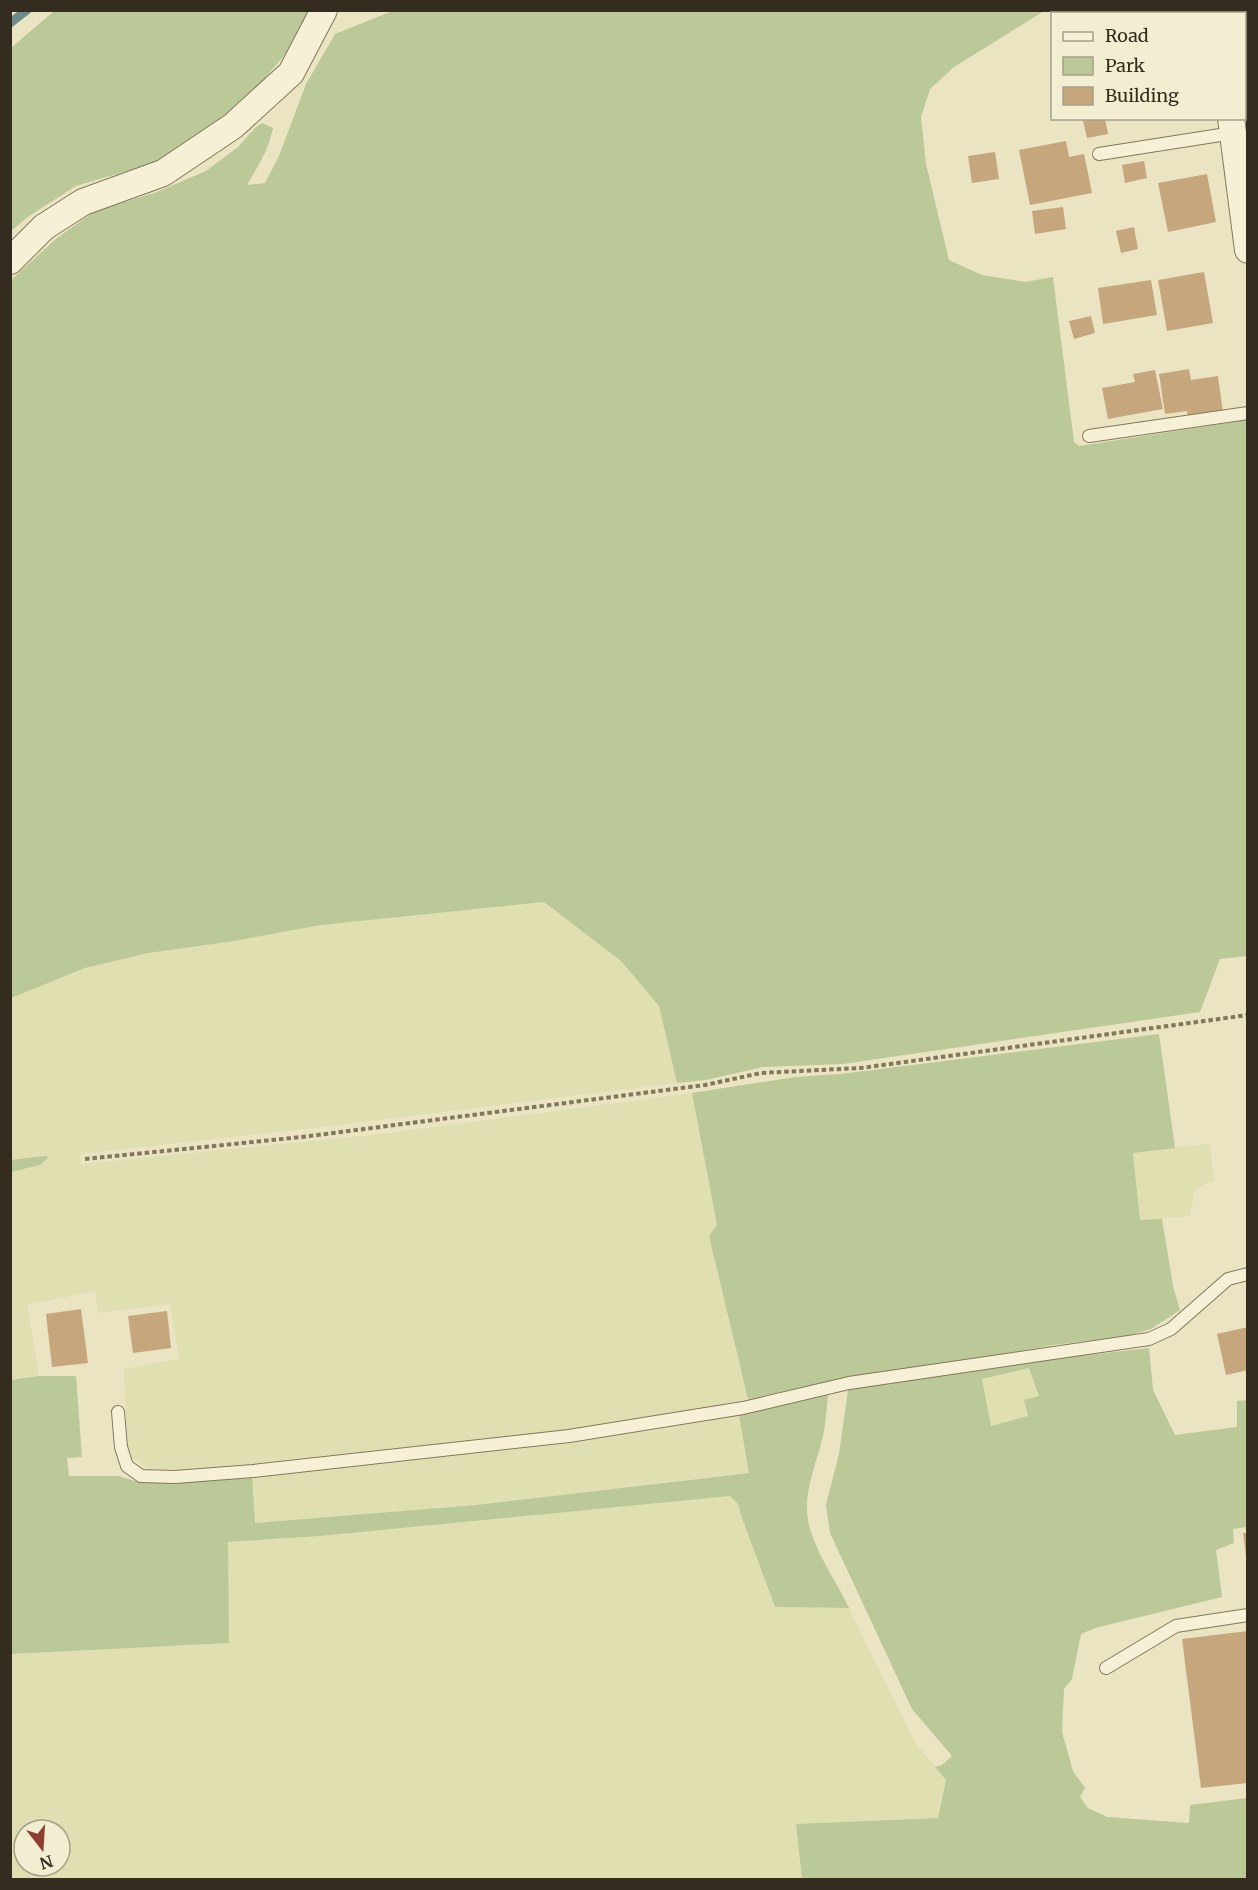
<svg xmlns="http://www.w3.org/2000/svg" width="1258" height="1890" viewBox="0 0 1258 1890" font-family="Merriweather,serif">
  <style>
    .farmland { fill: #dfdfb1; fill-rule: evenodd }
    .green { fill: #bbc898; fill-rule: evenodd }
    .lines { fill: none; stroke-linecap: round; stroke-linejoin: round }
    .stream { stroke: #6d8b88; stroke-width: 9 }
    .building { fill: #c6a67c }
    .lane-casing { stroke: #83775b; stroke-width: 14 }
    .street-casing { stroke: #83775b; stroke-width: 28 }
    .path { stroke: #83775b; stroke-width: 4; stroke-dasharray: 4.5 3; stroke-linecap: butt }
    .lane { stroke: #f6f1d6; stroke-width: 12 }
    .street { stroke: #f6f1d6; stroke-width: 26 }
  </style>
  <rect width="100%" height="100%" fill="#eae4c3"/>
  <g class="farmland">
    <path d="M1245,45L1248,48L1247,126L1244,104Z"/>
    <path d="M544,902L621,961L659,1006L677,1083L307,1129L80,1154L81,1164L372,1135L692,1093L717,1225L709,1236L748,1399L671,1414L571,1430L227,1466L182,1470L148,1468L128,1456L124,1369L179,1359L170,1304L98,1313L95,1291L27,1305L39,1376L11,1380V1172L40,1165L44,1156L11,1160V998L85,968L148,953L228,942L321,925Z"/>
    <path d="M1210,1144L1214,1181L1195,1188L1190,1216L1140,1221L1133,1152Z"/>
    <path d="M1029,1368L1039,1396L1028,1416L991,1426L982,1379Z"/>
    <path d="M739,1415L750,1472L476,1505L254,1523L252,1477L570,1443L671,1428Z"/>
    <path d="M730,1496L738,1503L741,1515L775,1607L849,1608L916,1744L946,1780L938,1818L796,1824L802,1879L11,1880V1654L228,1643L227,1542L320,1536ZM24,1830H60V1866H24Z"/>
  </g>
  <g class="green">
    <path d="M395,10L1044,11L954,67L930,89L921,117L926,164L949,260L982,275L1025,282L1053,277L1074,442L1079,446L1247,420V956L1220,959L1200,1012L843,1064L763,1067L706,1080L677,1083L659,1006L621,961L544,902L321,925L228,942L148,953L85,968L11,998V280L57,238L95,211L157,192L206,171L238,147L255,128L262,123L273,128C268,151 259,164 247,185L265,183L279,156L306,84L335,34Z"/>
    <path d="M54,11H311L300,33L282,58L232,117L161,161L76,186L29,216L11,231V48Z"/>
    <path d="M1159,1034L1175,1148L1133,1153L1140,1220L1162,1219L1173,1286L1180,1310L1151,1329L1127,1336L1053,1345L983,1358L848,1377L748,1399L709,1236L717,1225L692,1093L795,1077L840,1074Z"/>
    <path d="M44,1156L49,1157L40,1165L11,1172V1160Z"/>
    <path d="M1149,1348L1153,1390L1175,1435L1237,1427V1401L1247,1400V1527L1233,1529L1234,1543L1216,1550L1222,1597L1095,1628L1081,1634L1072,1679L1064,1689L1062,1732L1073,1771L1085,1788L1080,1797L1088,1808L1107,1817L1189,1823L1190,1805L1247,1798V1879H802L796,1824L938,1818L946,1780L935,1767L942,1765L952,1756L912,1709L830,1533L826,1505L839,1454L848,1390L1037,1361ZM1029,1368L1039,1396L1024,1400L1028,1416L991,1426L982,1379Z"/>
    <path d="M39,1376H76L82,1457L67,1458L69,1476H118L138,1482H176L252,1477L255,1523L476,1505L749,1473L739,1415L828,1394C827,1406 826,1419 824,1431C818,1462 801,1493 809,1525C817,1556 836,1580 849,1608L775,1607L741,1515L738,1504L730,1496L320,1536L228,1542L229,1643L11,1654V1380Z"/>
  </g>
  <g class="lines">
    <path class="stream" d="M10,23L27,10"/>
  </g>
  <g class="building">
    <path d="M1093,118H1105L1108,134L1087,138L1083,121Z"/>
    <path d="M1066,141L1069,157L1084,154L1092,193L1030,205L1019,150Z"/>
    <path d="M995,152L999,179L972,183L968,156Z"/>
    <path d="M1144,161L1147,178L1125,183L1122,165Z"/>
    <path d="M1207,174L1216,222L1168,232L1158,183Z"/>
    <path d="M1063,207L1066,229L1035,234L1032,211Z"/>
    <path d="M1134,227L1138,249L1121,253L1116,231Z"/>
    <path d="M1204,272L1213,323L1167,331L1158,280Z"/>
    <path d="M1151,280L1157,315L1103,324L1098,288Z"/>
    <path d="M1091,316L1095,333L1074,339L1069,321Z"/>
    <path d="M1189,369L1191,380L1218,376L1223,413L1188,418L1187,411L1165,414L1159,374Z"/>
    <path d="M1155,370L1163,409L1108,419L1102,388L1135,382L1133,374Z"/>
    <path d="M81,1309L88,1363L52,1367L46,1314Z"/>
    <path d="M167,1311L171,1348L133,1353L128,1316Z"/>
    <path d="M1248,1327V1370L1226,1375L1217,1334Z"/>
    <path d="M1243,1533H1248V1556H1246Z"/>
    <path d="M1248,1631V1783L1201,1788L1182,1639Z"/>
  </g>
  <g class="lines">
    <g class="lane-casing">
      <g id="lane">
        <path d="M1244,35L1248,38"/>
        <path d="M1099,154L1233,133"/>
        <path d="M1089,436L1248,413"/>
        <path d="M118,1412L121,1447L127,1466L141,1476L175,1477L253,1471L569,1436L743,1408L849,1383L1149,1339L1171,1329L1228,1279L1248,1274"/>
        <path d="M1106,1668L1176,1626L1248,1615"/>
      </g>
    </g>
    <g class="street-casing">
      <g id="street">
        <path d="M1217,10V14"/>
        <path d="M1231,118L1248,250"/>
        <path d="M10,261L44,227L83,202L163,173L233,126L291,73L324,10"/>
      </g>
    </g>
    <path class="path" d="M85,1159L302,1137L705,1085L761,1073L861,1068L1248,1015"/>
    <use href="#lane" class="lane"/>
    <use href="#street" class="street"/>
  </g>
  <rect width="1258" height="1890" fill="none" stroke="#342c1e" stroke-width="24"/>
  <rect x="1051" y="12" width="195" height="108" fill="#f2eed2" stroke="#a6a08a" stroke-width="1.5"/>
  <rect x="1063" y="32" width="30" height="9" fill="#f6f1d6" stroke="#a6a08a" stroke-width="1.5"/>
  <text x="1105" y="42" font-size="18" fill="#342c1e">Road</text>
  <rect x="1063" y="57" width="30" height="18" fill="#bbc898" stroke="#a6a08a" stroke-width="1.5"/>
  <text x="1105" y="72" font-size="18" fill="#342c1e">Park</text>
  <rect x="1063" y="87" width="30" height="18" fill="#c6a67c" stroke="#a6a08a" stroke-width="1.5"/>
  <text x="1105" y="102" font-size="18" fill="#342c1e">Building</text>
  <g transform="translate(42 1848) rotate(163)"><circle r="28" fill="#f2eed2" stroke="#a6a08a" stroke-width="1.5"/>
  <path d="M0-4.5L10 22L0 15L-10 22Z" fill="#8e3d30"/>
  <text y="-9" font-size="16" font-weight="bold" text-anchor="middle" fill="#342c1e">N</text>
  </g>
</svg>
